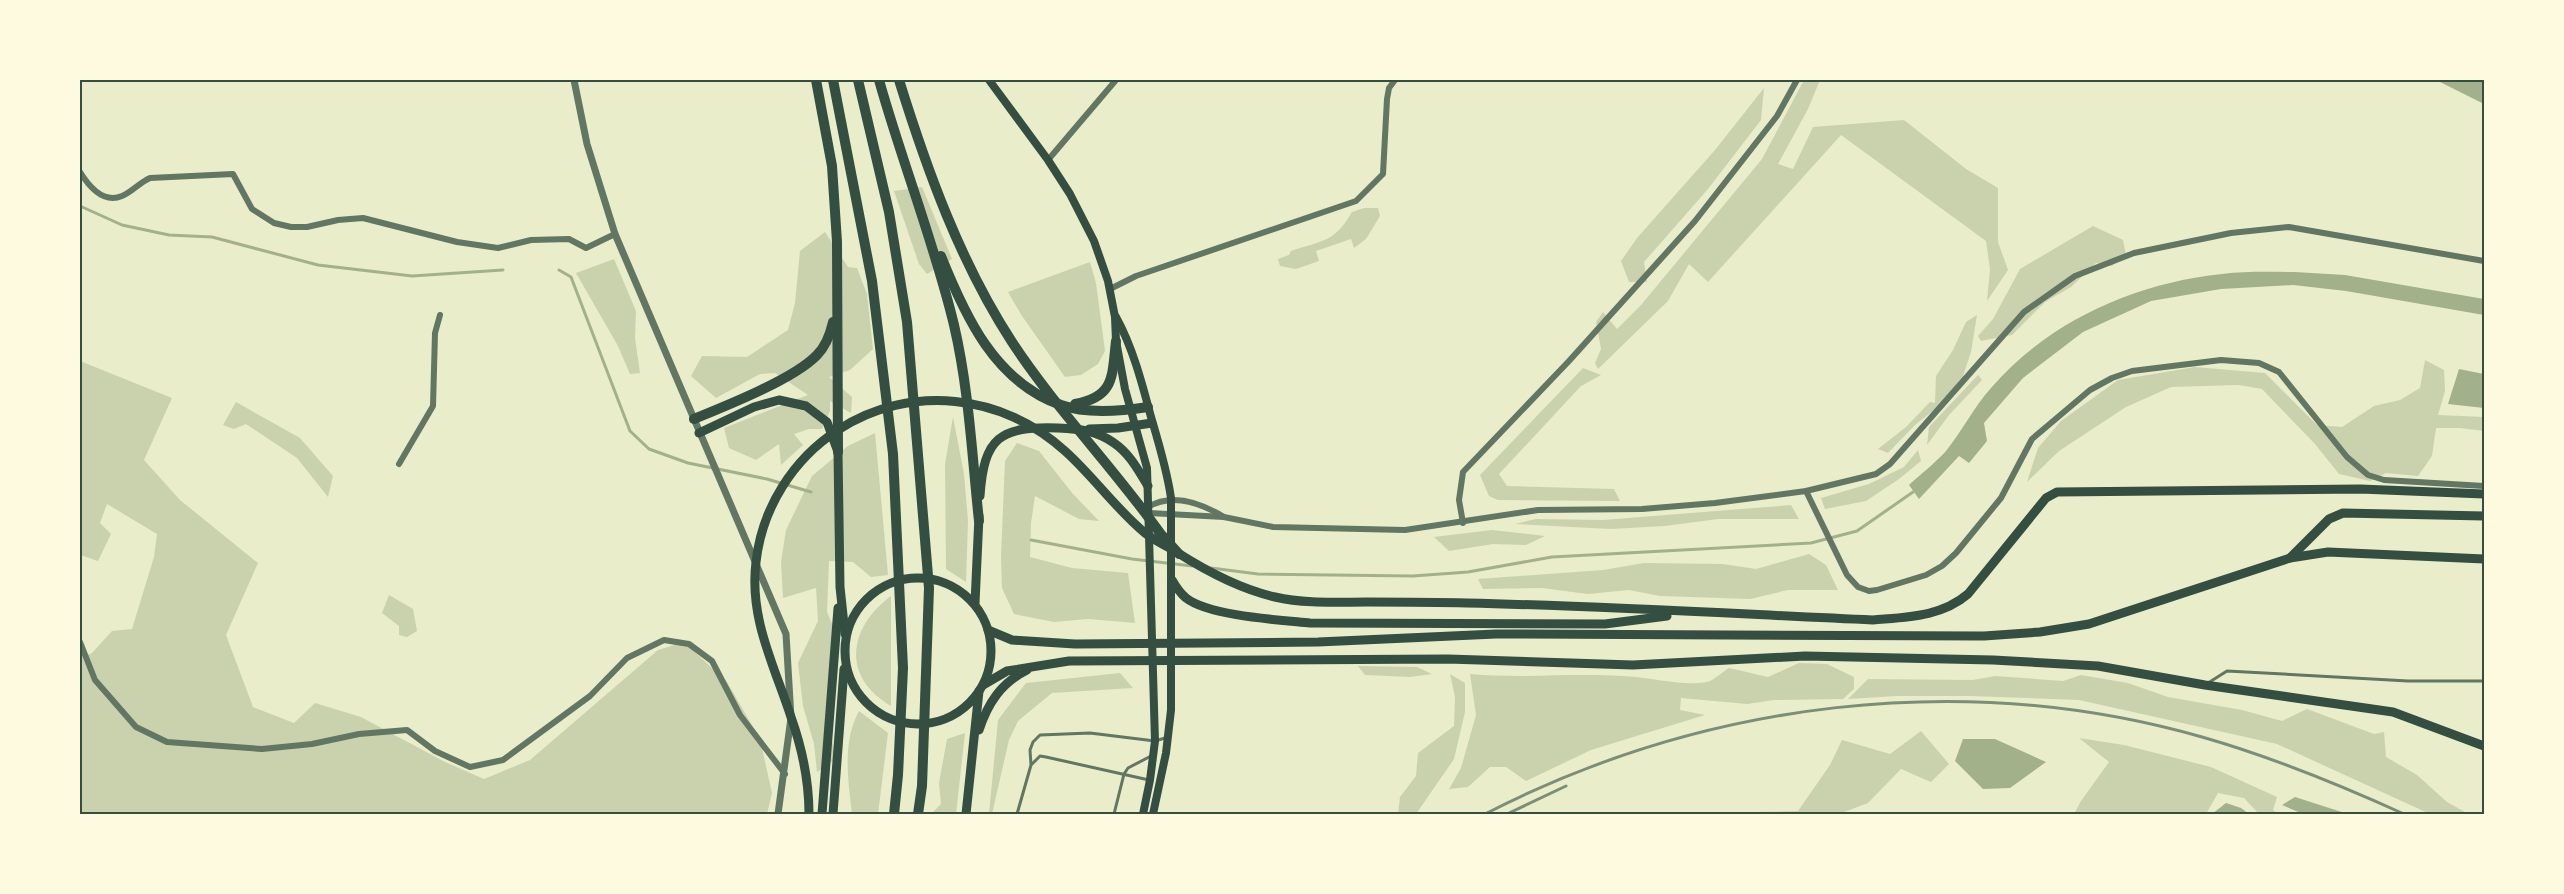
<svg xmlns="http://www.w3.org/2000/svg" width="2564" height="894" viewBox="0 0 2564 894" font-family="'PT Sans Narrow',sans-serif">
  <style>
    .green { fill: #cad2ad }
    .water { fill: #a3b18a }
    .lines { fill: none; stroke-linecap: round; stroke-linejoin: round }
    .stream { stroke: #a3b18a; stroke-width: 3 }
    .service { stroke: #617663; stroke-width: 3 }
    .minor { stroke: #617663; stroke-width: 6 }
    .tertiary { stroke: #617663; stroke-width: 7 }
    .secondary { stroke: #344e41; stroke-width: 8 }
    .primary { stroke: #344e41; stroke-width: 9 }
    .motorway { stroke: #344e41; stroke-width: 10 }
    .rail { stroke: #7c8e77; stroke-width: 3 }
    .neatline { fill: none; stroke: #344e41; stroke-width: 2 }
  </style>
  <rect width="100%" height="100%" fill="#e9edc9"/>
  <g class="green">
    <path d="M1804,80H1820L1808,109L1778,164L1793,169L1813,127L1904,120L1966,169L1998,188V242L2008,270L1987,301L1990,269L1986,241L1841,135L1708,282L1689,264L1668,301L1598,369L1595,363L1601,349L1596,322L1603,312L1617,329L1641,305L1762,159Z"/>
    <path d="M1764,88L1761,120L1708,189L1644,262L1647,282H1629L1621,261L1637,238L1715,150Z"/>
    <path d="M922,187L952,259L927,274L919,264L894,191Z"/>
    <path d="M1364,208H1378L1380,216L1366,239L1354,248L1351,239L1316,251L1319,261L1296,269L1280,266L1278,259L1289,255L1291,251C1323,240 1334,243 1352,212Z"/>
    <path d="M2093,226L2123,240L2126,255L2112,266L2096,263L2071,287L2045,302L2012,335L1981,341L1978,336L1993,319L2020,269Z"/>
    <path d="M825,232L848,267L857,268L867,294L873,349L850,370L829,377L852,397L851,413L830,401V411L822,429H809L794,434L803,445L781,465L779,444L756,460L729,448L724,428L808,395L775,373L760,374L716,398L691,376L702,356L747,357L788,330L795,303L800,251Z"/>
    <path d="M614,259L636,311L635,338L640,373L630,374L618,346L576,273Z"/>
    <path d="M1090,262L1096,283L1105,351L1098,364L1081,375L1065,377L1022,316L1008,292Z"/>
    <path d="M1977,315L1971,352L1962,379L1935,409L1915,425L1888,453L1878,449L1906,427L1930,402L1935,403L1936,376L1953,350L1966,322Z"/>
    <path d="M2425,360L2444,370L2445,391L2438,415L2484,417V431L2460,428H2436L2432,456L2418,476L2386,473L2370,481L2339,474L2315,444L2262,389L2239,385L2171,387L2126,407L2059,451L2027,482L2038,448L2061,421L2118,380L2195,367L2265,373L2317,425L2342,427L2374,406L2400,400L2420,388Z"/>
    <path d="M80,361L172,398L144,460L180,500L258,563L226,635L253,707L294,723L315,703L361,717L445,762L484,779L530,760L658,650L684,642L727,682L760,739L772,793L767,814H80V655L91,654L112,631L132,629L154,557L157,534L107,504L100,523L111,534L98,561L80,555Z"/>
    <path d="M1583,368L1601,375L1581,386L1499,474L1507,486L1614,489L1620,501L1498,500L1489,496L1480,475Z"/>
    <path d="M1978,375L1982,380L1949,415L1927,445L1929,427Z"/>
    <path d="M236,402L300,438L333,476L328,497L297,458L246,424L234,429L223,425Z"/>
    <path d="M953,417L964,474L968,521L966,582L946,569L945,464Z"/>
    <path d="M875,433L888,575L871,577L853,562L829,561L827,612L837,636V677L827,702L835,760L817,772L814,744L803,706L798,663L818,621L816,588L783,598L781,562L786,530L812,476L848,446Z"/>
    <path d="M1017,443L1039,451L1073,494L1099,521L1079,519L1035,496L1031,523L1030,557L1072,568L1128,573L1135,623L1088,619L1054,622L1014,614L1002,588L1001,557L1005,461Z"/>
    <path d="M1918,450L1921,461L1899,479L1866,501L1825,509L1821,498L1869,484L1904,467Z"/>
    <path d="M1791,505L1799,519H1718L1665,526L1611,529L1515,524L1536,519L1603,520Z"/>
    <path d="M1492,530L1545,536L1526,545L1493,544L1449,551L1434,537Z"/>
    <path d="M1809,554L1826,565L1838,590H1788L1750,599L1660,596L1629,590L1588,594L1542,588L1483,589L1478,579L1603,570L1644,563L1723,564L1756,569Z"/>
    <path d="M389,595L413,609L417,631L407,637L399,635V626L382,613Z"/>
    <path d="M891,596V706C841,677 848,628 891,596Z"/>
    <path d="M1799,663L1827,664L1854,677V689L1843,699L1774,700L1747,704L1681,698L1680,710L1705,715L1591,750L1526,781L1506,767H1490L1468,787L1449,789L1461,768L1476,715L1470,674C1525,679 1581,672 1636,677C1655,679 1692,687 1710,681C1716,678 1723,672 1729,668L1768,677Z"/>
    <path d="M1358,666L1417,667L1432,674L1410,677L1365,675Z"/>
    <path d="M1120,673L1133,688L1052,693L1018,721L1009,740L992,814H989L998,720L1026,683Z"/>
    <path d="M1450,674L1465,683V712L1454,759L1416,814H1398L1400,797L1416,776L1418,753L1454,726L1455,697Z"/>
    <path d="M2081,675L2128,683L2168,697L2242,710L2282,721L2307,709L2374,734L2384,732L2386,757L2417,775L2447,802L2465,812L2430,814L2277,744L2079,700L1970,696H1897L1848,699L1868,679L1973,680L1995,676L2063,681Z"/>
    <path d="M859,711L888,733L878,814H852C848,780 842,742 859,711Z"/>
    <path d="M1921,731L1949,764L1931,782L1901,769L1868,803L1839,814H1754L1756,812L1798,811L1830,765L1842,740L1890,754Z"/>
    <path d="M965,733L956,814H931L941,804L939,783L947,739Z"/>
    <path d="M2079,738L2124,745L2211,767L2277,797L2273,810L2278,814H2259L2244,798L2218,793L2206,814H2074L2081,801L2109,762Z"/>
  </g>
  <g class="water">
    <path d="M2437,80H2484V104L2442,83Z"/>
    <path d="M2295,272L2345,275L2484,299V315L2346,291L2293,285L2221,289L2151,301L2083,332L2023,378L1984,423L1987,441L1969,463L1959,456L1919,499L1909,485C1921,474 1935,463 1946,451C1962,431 1974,407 1991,388C2049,321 2135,283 2222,274C2246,271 2271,272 2295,272Z"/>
    <path d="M2459,369L2484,374V408L2448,404Z"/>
    <path d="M1963,739H1995L2046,762L2010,788L1983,789L1955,761Z"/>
    <path d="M2295,797L2348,814H2303L2282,805Z"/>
    <path d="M2226,803L2241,808L2249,814H2212Z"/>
  </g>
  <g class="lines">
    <g class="stream">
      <path d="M80,206L122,225L169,235L212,237L318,265L412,276L503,270"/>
      <path d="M559,270L571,277L630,431L649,449L688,463L767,479L811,492"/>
      <path d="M1031,540L1132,559L1192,566"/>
      <path d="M1211,568L1258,574L1413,576L1468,572L1552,557L1811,543L1857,531L1913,492"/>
    </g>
    <g class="service">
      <path d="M2208,683L2227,671L2408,681H2484"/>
      <path d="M1032,764L1040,756L1046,757L1149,780"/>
      <path d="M1017,814L1031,765L1030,750L1033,742L1040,735L1090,733L1155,741L1165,738"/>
      <path d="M1114,814L1124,774L1128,768L1151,756"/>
    </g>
    <g class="minor">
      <path d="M1048,160L1116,80"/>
      <path d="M80,172C88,185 103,204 122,196C132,192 139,183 150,178L233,174L252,209L274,223L291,227H307L338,220L363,218L457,242L498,248L531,240L569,239L586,248L615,234"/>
      <path d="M1110,289L1136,276L1356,201L1383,174L1387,99L1389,88L1395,80"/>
      <path d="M399,464L433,406L435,333L440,315"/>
      <path d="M1806,491L1847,575L1858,587L1869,591L1877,590L1926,575L1942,566L1956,553L2001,498L2032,439L2090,390L2112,378L2132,371L2221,360L2259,363L2279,372L2347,457L2368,475L2384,480L2484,486"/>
      <path d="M1148,507C1173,492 1201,503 1224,517"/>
      <path d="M1149,513L1224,517L1273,527L1405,530L1538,510L1642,509L1715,503L1806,491L1876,474L1890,464L2024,312L2075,276L2134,253L2231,233L2289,227L2484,261"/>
      <path d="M1463,523L1459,500L1463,472L1569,361L1695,221L1777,116L1797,80"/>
      <path d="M80,642L95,680L136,727L167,742L262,749L312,744L359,734L407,730L435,751L470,767L503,760L590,696L627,658L664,640L689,644L712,661L740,715L785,774"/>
    </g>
    <path class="tertiary" d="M574,80L587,144L615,234L786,634L791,718L778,814"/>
    <g class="secondary">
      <path d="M989,80L1048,160L1070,194L1094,241L1108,281L1115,317L1116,341L1125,389L1147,468L1155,741L1150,780L1143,814"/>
      <path d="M1116,317C1133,348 1142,383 1151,417C1159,444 1167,470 1171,498V710L1166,753L1153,814"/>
    </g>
    <g class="primary">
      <path d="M1089,429L1118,428L1152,423"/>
      <path d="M699,433L754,407L779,400L806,406L827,422L838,452L840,587L845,634"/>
      <path d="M980,496C984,437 1000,426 1058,428C1078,429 1096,430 1114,443C1130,454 1138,470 1148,486"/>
      <path d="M2290,558L2329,519L2343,513L2484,516"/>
      <circle cx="918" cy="651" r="73"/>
      <path d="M1172,580C1176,587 1180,593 1186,598C1209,616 1280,620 1310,623L1605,624L1667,616"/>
      <path d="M975,603L979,516"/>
      <path d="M988,630L1012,640L1075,644L1318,642L1496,634L1984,636L2040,632L2089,624L2290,558L2328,552L2484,559"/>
      <path d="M983,685L1007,671L1069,661L1448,659L1633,665L1805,656L1993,660L2098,666L2205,685L2393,712L2484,746"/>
      <path d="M979,730C988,703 1001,683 1027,670"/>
      <path d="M809,814C809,781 802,748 791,717C774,665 749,618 756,562C762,508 793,459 838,430C910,383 1003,394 1065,451C1093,476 1116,509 1145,533C1155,541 1167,546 1178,553C1208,572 1240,589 1275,597C1305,604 1336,602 1367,602C1400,602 1433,602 1467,603C1602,606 1738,614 1873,620C1907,617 1941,617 1968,594L2046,498L2057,492L2360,489L2484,494"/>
      <path d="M822,814L838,608"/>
      <path d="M833,814L844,669"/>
      <path d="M966,814L979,691"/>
    </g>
    <g class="motorway">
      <path d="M816,80L832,166L837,242L838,452"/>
      <path d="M833,80L872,281L893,454L903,668L898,775L894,814"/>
      <path d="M858,80L889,212L907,322L929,588L922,786L918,814"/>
      <path d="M879,80C902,162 934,242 954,325C969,389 972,456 979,521"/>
      <path d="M899,80C927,170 960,262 1012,342C1056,409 1113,467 1160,533L1179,554"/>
      <path d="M941,256C965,316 995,382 1061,405C1086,414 1122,411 1148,407"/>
      <path d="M1075,404C1115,397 1112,376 1116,341"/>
      <path d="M694,419C726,406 794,379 817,355C826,346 830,335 833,322"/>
    </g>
    <g class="rail">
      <path d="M1485,814C1705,701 1963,669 2202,737C2272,757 2338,784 2404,814"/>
      <path d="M1507,814L1566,786"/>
    </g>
  </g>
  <rect width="2564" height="894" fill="none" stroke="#fefae0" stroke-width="162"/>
  <rect x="81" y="81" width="2402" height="732" class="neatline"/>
</svg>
